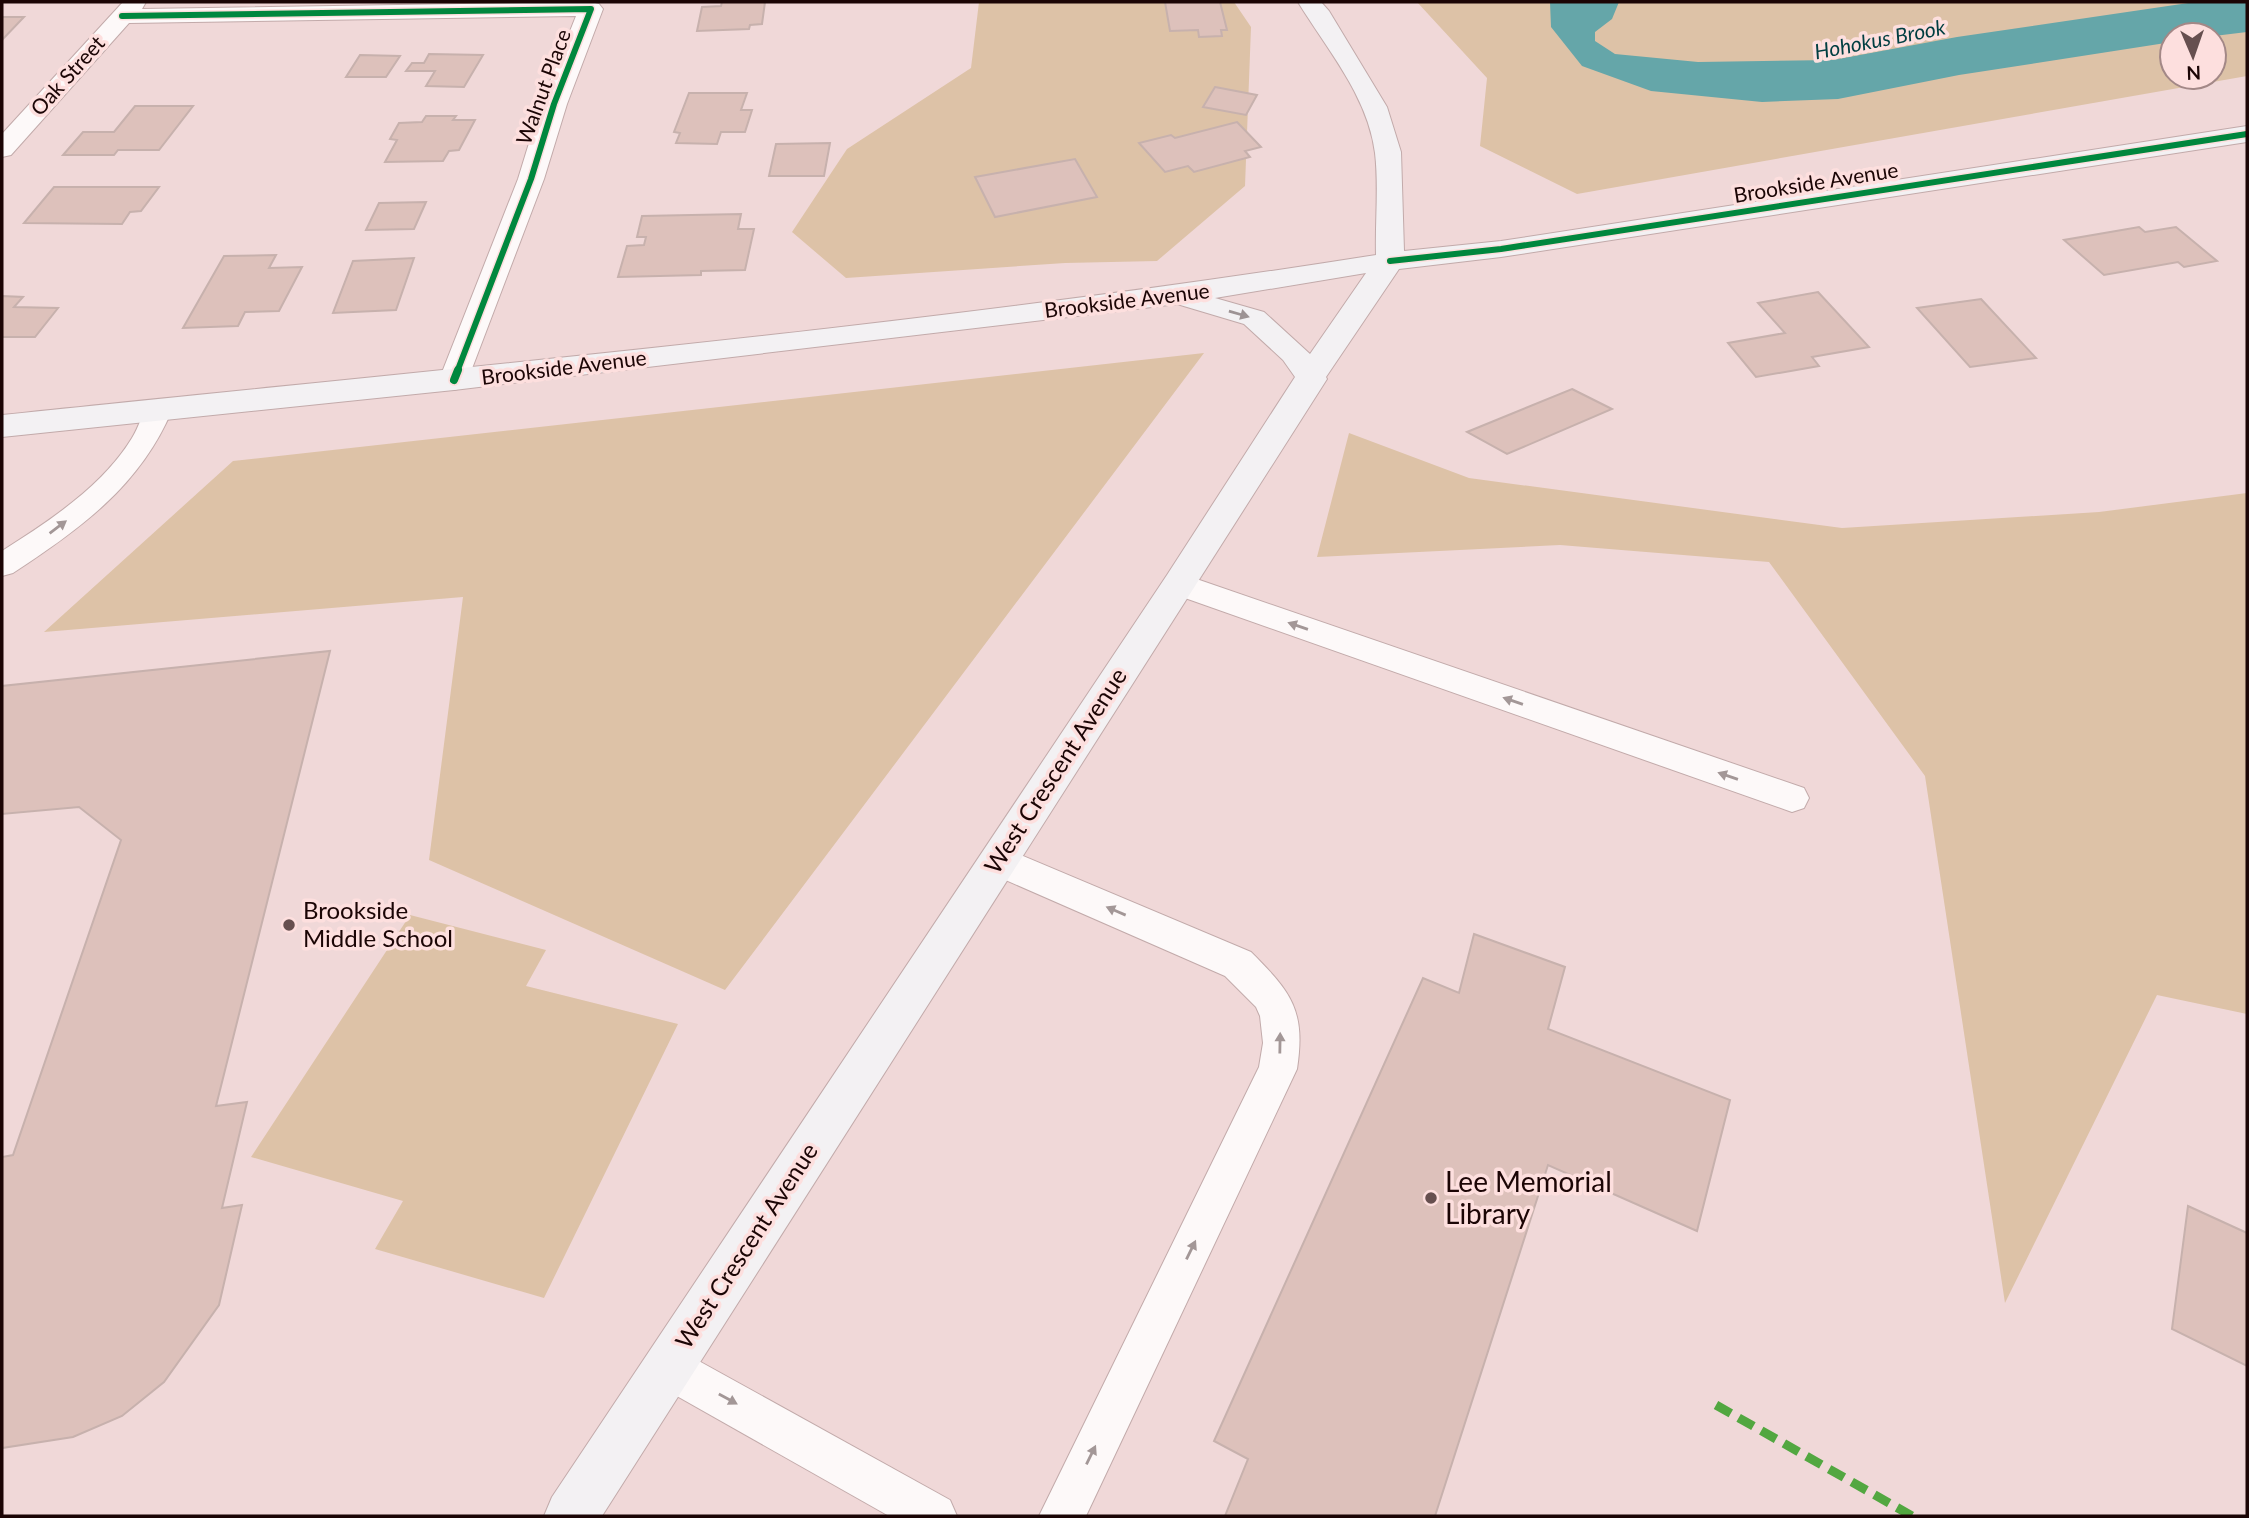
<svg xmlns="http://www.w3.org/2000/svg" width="2249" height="1518" viewBox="0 0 2249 1518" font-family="Lato,sans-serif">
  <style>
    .green { fill: #ddc2a7; fill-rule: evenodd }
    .water { fill: #65a6a9 }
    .building { fill: #ddc1bb; stroke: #c7b1ad; stroke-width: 2 }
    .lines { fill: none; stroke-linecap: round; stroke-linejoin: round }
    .lane-casing { stroke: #c2aaaa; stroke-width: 2 }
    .street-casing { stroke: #c2aaaa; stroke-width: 2 }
    .secondary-casing { stroke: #c2aaaa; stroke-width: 2 }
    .lane { fill: #fdf9f9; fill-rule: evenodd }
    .street { fill: #fdf9f9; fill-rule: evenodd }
    .secondary { fill: #f3f1f3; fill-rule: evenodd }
    .quiet { stroke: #52a740; stroke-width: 9; stroke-dasharray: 17 9; stroke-linecap: butt }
    .cycleway-far1-casing { stroke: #fddfde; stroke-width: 9 }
    .cycleway-casing { stroke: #fddfde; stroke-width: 12 }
    .cycleway-far1 { stroke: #00873e; stroke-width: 6 }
    .cycleway { stroke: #00873e; stroke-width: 8 }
    .oneway { fill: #9d9394 }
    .oneway2 { fill: #a39797 }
    .poi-dot { fill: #664f4f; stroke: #fddfde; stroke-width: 2.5 }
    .labels { text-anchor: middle; stroke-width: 7; stroke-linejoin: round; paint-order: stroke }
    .far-water-label { font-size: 21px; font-style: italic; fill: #003e41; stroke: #fddfde }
    .far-street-label { font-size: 21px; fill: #1b0505; stroke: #fddfde }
    .street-label { font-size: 24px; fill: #1b0505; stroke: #fddfde }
    .poi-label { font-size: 24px; fill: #1b0505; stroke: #fddfde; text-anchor: start }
    .near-poi-label { font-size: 28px; fill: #1b0505; stroke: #fddfde; text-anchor: start }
  </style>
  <rect width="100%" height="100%" fill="#f0d8d8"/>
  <g class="green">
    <path d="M979,2H1234L1251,27L1245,186L1157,261L1065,263L846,278L792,232L847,149L971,68Z"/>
    <path d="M1417,2H2247V76L1577,194L1480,146L1487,78ZM2172,35H2214V77H2172Z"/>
    <path d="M1204,353L725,990L429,860L463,597L44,632L233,461Z"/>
    <path d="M1349,433L1469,478L1842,528L2099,512L2247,493V1014L2157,995L2005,1303L1925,776L1769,562L1560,545L1317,557Z"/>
    <path d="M410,915L546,950L526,986L678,1024L544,1298L375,1249L403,1201L251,1157Z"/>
  </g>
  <path class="water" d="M1550,2H1619L1612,19L1595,32V41L1615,54L1698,62L1833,60L1957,37L2195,2H2247V32L2214,36L2172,35V42L1959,75L1838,99L1762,102L1651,91L1582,66L1551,27Z"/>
  <g class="building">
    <path d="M722,2H765L762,24L750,25L749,29L697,31L702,7L721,6Z"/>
    <path d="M1165,2H1220L1227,30H1221L1222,36L1199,37L1198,30L1170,31Z"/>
    <path d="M2,17H24L2,40Z"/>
    <path d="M429,54L483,55L464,87L426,86L435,71H406L412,63H424Z"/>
    <path d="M360,55L400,56L386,77H346Z"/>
    <path d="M1215,87L1257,95L1246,115L1203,107Z"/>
    <path d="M689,93H747L741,110H752L745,132H721L717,144L676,143L680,133L674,132Z"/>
    <path d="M135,106H193L159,150H118L114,155H63L83,132H114Z"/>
    <path d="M426,116H456L453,120H475L459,150L449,151L443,161L385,162L397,140L390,139L399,123L422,122Z"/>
    <path d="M1237,122L1261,147L1245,151L1250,157L1194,172L1188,166L1165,172L1139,143L1171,135L1175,138Z"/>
    <path d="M830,143L824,176H769L776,144Z"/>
    <path d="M1075,159L1097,197L995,217L975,177Z"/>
    <path d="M54,187H159L141,211L130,212L122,224L24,223Z"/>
    <path d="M426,202L414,229L366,230L379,203Z"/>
    <path d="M741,214L738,229H754L745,270L701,271V275L618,277L627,246L644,245L646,237H637L642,216Z"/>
    <path d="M2139,227L2145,232L2176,227L2217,261L2184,267L2178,262L2104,275L2064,240Z"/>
    <path d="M276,255L269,268L302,267L279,311L245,312L238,326L183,328L224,256Z"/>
    <path d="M414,258L396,310L333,313L353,261Z"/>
    <path d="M1818,292L1869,347L1812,357L1819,366L1756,377L1728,343L1785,333L1758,303Z"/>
    <path d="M2,296L23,297L14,307L58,308L35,337H2Z"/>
    <path d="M1981,299L2036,358L1970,367L1917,308Z"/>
    <path d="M1572,389L1612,409L1507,454L1467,432Z"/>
    <path d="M330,651L216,1106L247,1102L222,1208L242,1205L219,1305L164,1382L122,1416L73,1437L2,1448V1157L13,1155L121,840L79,807L2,814V686Z"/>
    <path d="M1474,934L1565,967L1548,1029L1730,1100L1697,1231L1548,1165L1435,1516H1225L1248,1459L1214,1441L1423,978L1459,993Z"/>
    <path d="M2188,1206L2247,1233V1366L2172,1329Z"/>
  </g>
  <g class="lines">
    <g class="lane-casing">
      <g id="lane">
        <path d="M158,401L168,404L172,410C140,486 80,529 13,573L2,576V551C48,522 103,486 132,438C139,427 142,414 148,404Z"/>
        <path d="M1179,573L1804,788L1809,798L1804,808L1792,812L1168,592L1164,584L1168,576Z"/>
        <path d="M997,845L1251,952C1291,992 1306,1010 1297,1069L1086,1516H1039L1259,1067L1263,1043L1260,1016L1256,1007L1225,976L985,871L979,860L985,849Z"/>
        <path d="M668,1344L950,1500L957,1516H889L652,1382L646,1366L652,1350Z"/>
      </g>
    </g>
    <g class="street-casing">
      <path id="street" d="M123,2H146L142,9L591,2L599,4L603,9L567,104L544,179L465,387L454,390L443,387L439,380L518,179L541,104L576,16L129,23L11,155L2,157V134Z"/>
    </g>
    <g class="secondary-casing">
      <path id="secondary" d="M1298,2H1321L1329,11L1387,107L1401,152L1404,251L1501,241L2247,126V142L1501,257L1399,269L1326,377L1327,379L602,1516H544L552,1497L1167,575L1295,377L1283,360L1244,324L1177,304L454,390L2,437V415C460,367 920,327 1376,255C1375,222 1379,186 1375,153C1368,96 1326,48 1298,2ZM1366,273L1310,354L1264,312L1215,298Z"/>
    </g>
    <use href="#lane" class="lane"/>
    <use href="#street" class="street"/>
    <use href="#secondary" class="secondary"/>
    <path class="quiet" d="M1716,1405L1912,1516"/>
    <g class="cycleway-far1-casing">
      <g id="cycleway-far1">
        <path d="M122,16L591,9L554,104L531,179L457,372"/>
        <path d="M1390,261L1501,249L2247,134"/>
      </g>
    </g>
    <g class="cycleway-casing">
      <path id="cycleway" d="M454,380L458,370"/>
    </g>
    <use href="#cycleway-far1" class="cycleway-far1"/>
    <use href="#cycleway" class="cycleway"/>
  </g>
  <defs><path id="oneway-solid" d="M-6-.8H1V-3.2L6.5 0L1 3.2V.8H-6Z" transform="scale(1.75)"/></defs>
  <use class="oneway" href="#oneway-solid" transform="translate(1239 314) rotate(16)"/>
  <g class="oneway2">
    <use href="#oneway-solid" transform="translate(58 527) rotate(-37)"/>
    <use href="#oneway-solid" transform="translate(1298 626) rotate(-161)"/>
    <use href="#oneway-solid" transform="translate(1513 701) rotate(-161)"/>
    <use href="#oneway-solid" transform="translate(1728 776) rotate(-161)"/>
    <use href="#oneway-solid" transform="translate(1116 911) rotate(-157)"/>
    <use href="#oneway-solid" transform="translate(1280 1043) rotate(-89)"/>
    <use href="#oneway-solid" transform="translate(1191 1250) rotate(-64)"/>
    <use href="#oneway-solid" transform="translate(728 1399) rotate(29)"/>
    <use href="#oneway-solid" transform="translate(1091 1455) rotate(-64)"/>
  </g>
  <g class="poi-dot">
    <circle cx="289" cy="925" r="7"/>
    <circle cx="1431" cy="1198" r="7"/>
  </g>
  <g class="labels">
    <g class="far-water-label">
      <text transform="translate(1880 40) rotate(-11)" y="7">Hohokus Brook</text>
    </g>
    <g class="far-street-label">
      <text transform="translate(68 76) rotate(-48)" y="7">Oak Street</text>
      <text transform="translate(544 87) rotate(-70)" y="7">Walnut Place</text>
      <text transform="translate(1816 183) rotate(-9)" y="7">Brookside Avenue</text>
      <text transform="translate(1127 301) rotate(-7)" y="7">Brookside Avenue</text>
      <text transform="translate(564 368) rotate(-7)" y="7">Brookside Avenue</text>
    </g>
    <g class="street-label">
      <text transform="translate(1056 771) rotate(-57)" y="8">West Crescent Avenue</text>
      <text transform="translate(747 1246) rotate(-57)" y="8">West Crescent Avenue</text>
    </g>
    <g class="poi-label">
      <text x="303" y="919">Brookside<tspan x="303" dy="28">Middle School</tspan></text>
    </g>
    <g class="near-poi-label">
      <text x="1445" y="1192">Lee Memorial<tspan x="1445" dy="32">Library</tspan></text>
    </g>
  </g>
  <rect width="2249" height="1518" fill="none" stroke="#1b0505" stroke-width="7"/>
  <g transform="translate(2193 56) rotate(178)"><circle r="33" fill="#fddfde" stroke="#a38887" stroke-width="2"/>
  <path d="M0-5L12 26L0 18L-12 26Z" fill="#664f4f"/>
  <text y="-10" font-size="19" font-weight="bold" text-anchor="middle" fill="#1b0505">N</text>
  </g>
</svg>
